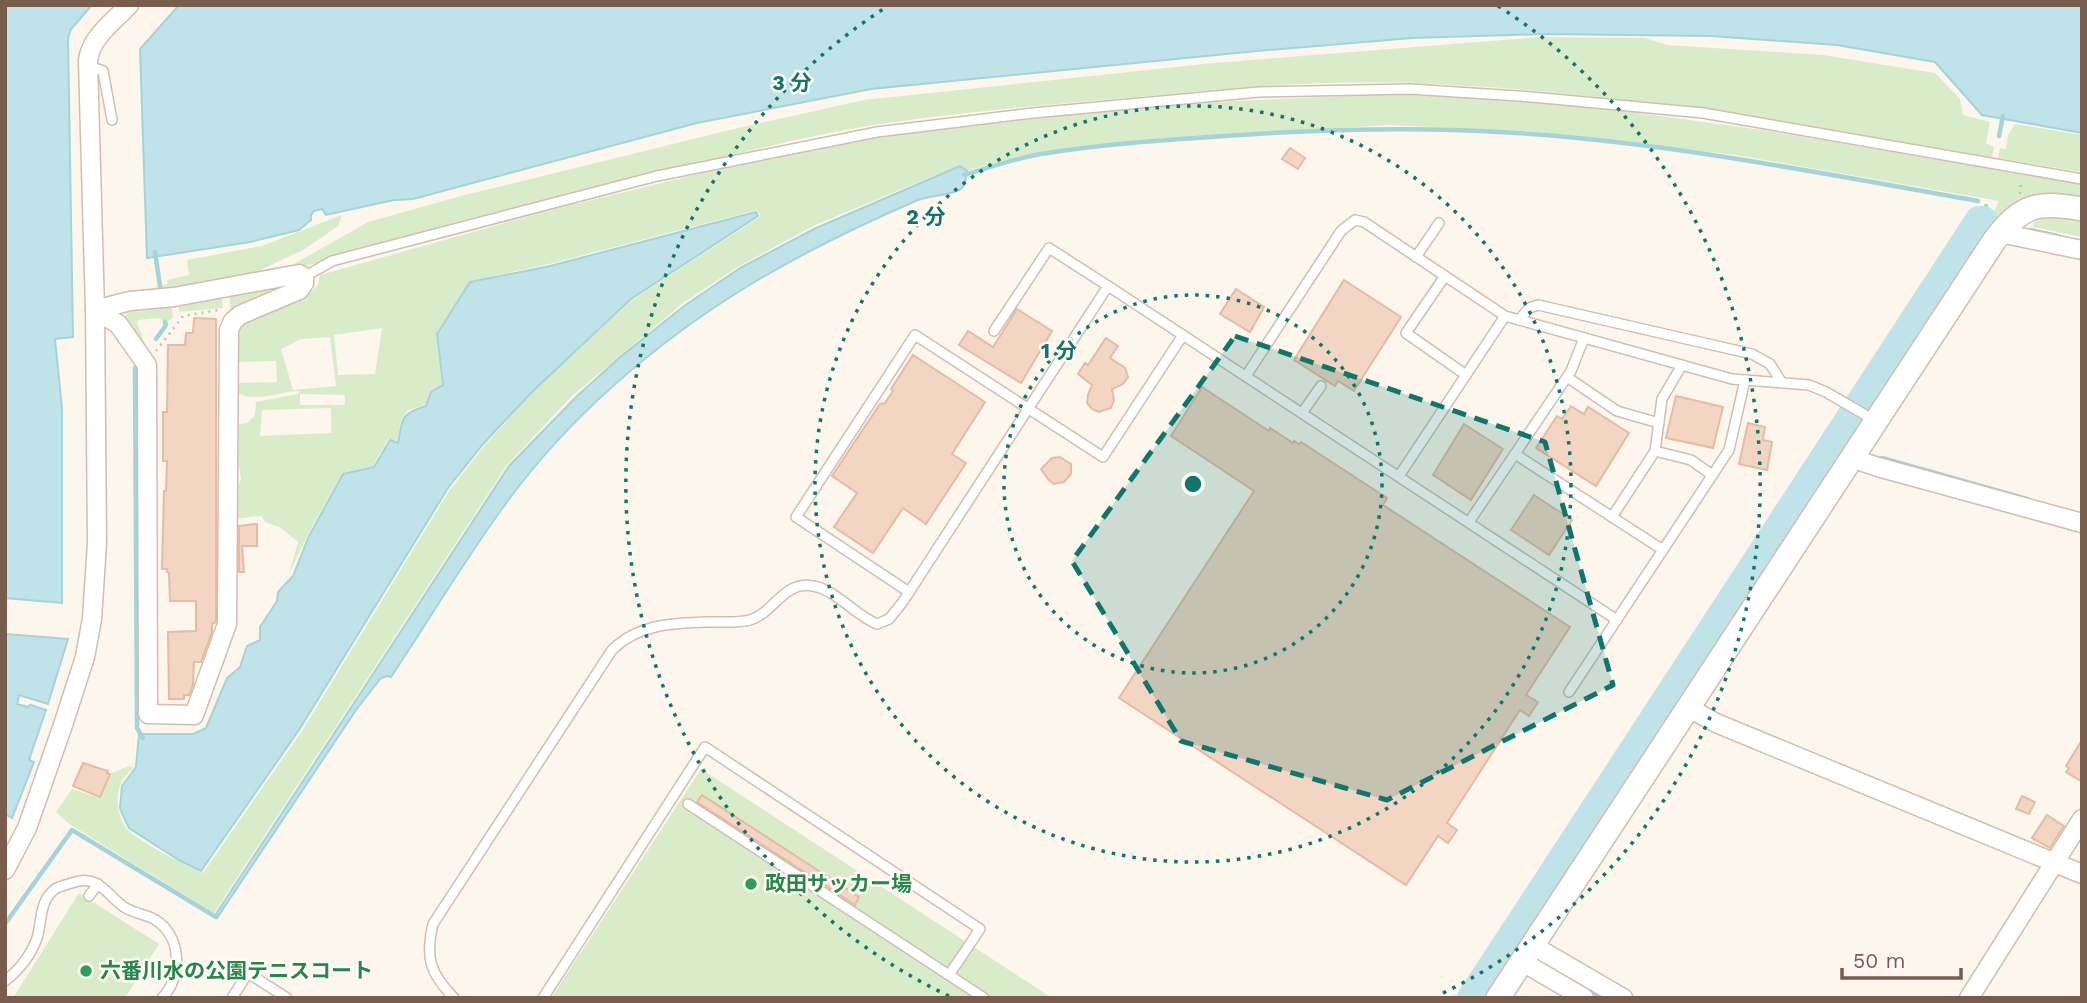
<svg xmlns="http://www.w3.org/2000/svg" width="2087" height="1003" viewBox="0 0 2087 1003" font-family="'Work Sans','Noto Sans JP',sans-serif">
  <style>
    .green { fill: #d8ecc9; fill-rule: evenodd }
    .water { fill: #bfe3e8; stroke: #a5d3da; stroke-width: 2 }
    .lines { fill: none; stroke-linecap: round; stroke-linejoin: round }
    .stream { stroke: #a5d3da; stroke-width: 4.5 }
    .river { stroke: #bfe3e8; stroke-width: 28 }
    .building { fill: #f3d5c3; stroke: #e6bba3; stroke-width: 2 }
    .service-casing { stroke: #d1beb0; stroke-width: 12 }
    .minor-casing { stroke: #d1beb0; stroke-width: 21 }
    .tertiary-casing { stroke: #d1beb0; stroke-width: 26 }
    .path { stroke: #d9b8a5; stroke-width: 2.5; stroke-dasharray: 2 5; stroke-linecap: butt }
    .service { stroke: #fff; stroke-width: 9 }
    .minor { stroke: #fff; stroke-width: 18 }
    .tertiary { stroke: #fff; stroke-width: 23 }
    .marked { fill: #0f766e; fill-opacity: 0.2; stroke: #0f766e; stroke-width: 5; stroke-dasharray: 14 9; stroke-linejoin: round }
    .ring { fill: none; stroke: #0f766e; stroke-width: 3.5; stroke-dasharray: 3.5 7 }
    .leisure-dot { fill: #2e9e5b; stroke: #fffaf3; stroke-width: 2.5 }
    .labels { text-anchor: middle; stroke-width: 5; stroke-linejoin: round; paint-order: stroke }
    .leisure-label { font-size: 21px; font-weight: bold; fill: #27864d; stroke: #fffaf3; text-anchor: start }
    .centre { fill: #0f766e; stroke: #fffaf3; stroke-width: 3.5 }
    .ring-label { font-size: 21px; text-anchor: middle; font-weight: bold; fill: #0f766e; stroke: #fffaf3; stroke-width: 5; stroke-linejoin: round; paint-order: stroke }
  </style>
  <rect width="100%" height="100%" fill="#fdf6ec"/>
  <g class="green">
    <path d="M1541,37L1645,38L1667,45L1823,55L1935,73L1960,99L1963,115L1990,122L1986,143L1994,147L1992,158C1799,124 1604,89 1407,83C1321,80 1233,88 1147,96C1058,104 968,111 880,124C811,135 744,152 676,168C547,199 419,235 291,270L294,264L368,222L461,196L734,129L864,100L1214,63Z"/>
    <path d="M1403,93L1587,106L1762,130L2082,184V199C2047,191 2022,189 1999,220L1991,218L1999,201L1736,155L1539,132L1389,125L1155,139L1016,157L967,171L960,165L815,225L736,268L683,303L572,396L507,465L214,913L69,824L56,812L72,789L97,797L112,773L129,766L133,767C129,773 122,779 120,785C115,798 118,817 126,828C135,840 188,867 203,873L302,731L449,491L485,445L533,392L632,300L761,216L757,210L549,264L470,281L436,334L442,385L430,391L426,404L407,411L401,421L397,441L388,439L373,466L342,473L308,534L289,574L298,542L281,528L265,522L262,516L233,519L232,493L237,489L241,479L233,426L247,423L255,415L256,402L299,394V391C280,391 248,406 234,389V328L263,310L311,292L318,285L320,275L551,210L747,162L878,138L957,125L1196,103ZM382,328L375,374L338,375L334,335ZM330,337L336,386L293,390L281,349L301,339ZM276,361L277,382L237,383V362ZM300,394L345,395V405H300ZM331,408V433L260,436L262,410Z"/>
    <path d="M2015,124L2082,135V172L1998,158L2000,148L2006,149L2008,135Z"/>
    <path d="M342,215L338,226L305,249L250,275L156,291V286L168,284L167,280L189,275L187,260L262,246Z"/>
    <path d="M2066,216L2082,217V237L2034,227L2033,223L2043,218Z"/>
    <path d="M285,284L287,292L231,312L229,294Z"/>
    <path d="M221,295L223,308L179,312L178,301Z"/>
    <path d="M171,303L173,317L167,322L158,318L138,320L137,323L146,347L144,350L123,321V317L132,310Z"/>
    <path d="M701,769L1052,998H551Z"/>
    <path d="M79,893L159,944L125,998H13Z"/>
  </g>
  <g class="water">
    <path d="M5,5H92L71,29L68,38L73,337L55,339L62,408V603L5,598Z"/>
    <path d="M179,5H2082V133L1982,115L1935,62L1837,45L1711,36L1545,34L1412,38L1257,51L871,89L697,123L413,199L394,200L326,215L322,209L314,211L311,215V220L299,230L250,242L147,258L140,49Z"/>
    <path d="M960,166L967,171C966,178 966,187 959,190C947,196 931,195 918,200C860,225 802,253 748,286C653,344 563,422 499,513C461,566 427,623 391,677L387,676L381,678L356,710L217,918L214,917L509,466L576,397L619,358L684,306L740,268L814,229Z"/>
    <path d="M756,212L758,216L631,299L533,391L484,443L448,488L299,730L201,871L180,861L129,828L125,820L120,808L122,786L136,767L139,734H193L206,728L227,678L240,667L247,646L260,640V627L277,601L278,592L293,576L309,536L343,474L374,467L390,440L398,443C403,418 400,414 426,406L431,392L443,385L437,334L470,282L550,266Z"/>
    <path d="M5,634L68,639L48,704L19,695L17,704L28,707L30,705L46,710L29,760L34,762L12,818L5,814Z"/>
  </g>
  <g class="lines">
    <g class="stream">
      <path d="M1999,136L2003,116"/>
      <path d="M964,175C989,168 1015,158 1041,154C1101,144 1164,140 1225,136C1322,129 1419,126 1517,133C1672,143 1825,174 1978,201"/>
      <path d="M1986,206L1983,220H1986"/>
      <path d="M2031,230L2057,236"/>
      <path d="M155,252L160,286"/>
      <path d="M156,339L166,325L165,322"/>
      <path d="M138,364L135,368L137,728L143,738"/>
      <path d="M1834,444L1840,446"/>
      <path d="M1882,458L2027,499"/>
      <path d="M5,924L72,830L216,917L217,915"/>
      <path d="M1507,942L1515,946"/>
      <path d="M1551,968L1603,998"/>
    </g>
    <path class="river" d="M1471,998L1979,220H1983"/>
  </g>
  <g class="building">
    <path d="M1290,148L1305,158L1298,169L1282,159Z"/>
    <path d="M1344,280L1401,317L1354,391L1338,381L1335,386L1294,360Z"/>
    <path d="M1236,289L1264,307L1250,332L1220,314Z"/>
    <path d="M1017,309L1052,331L1021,383L959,345L968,331L993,347Z"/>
    <path d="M194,318L216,319V622L212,624V632L201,662H194L193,685L189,695H184V699H169L168,632L196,631V601H170L169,573L167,572V569H162L164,491H166L167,461H163V412H167L168,345H185L186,333H193Z"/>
    <path d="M1106,338L1118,346L1110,358L1125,368L1128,377L1123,384L1112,389L1114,400L1111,408L1099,412L1092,409L1087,403L1088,395L1092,385L1078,374L1085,363L1088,365Z"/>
    <path d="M913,355L985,402L952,454L966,463L926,524L903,508L873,553L834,527L857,493L832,476L880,404L885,403L893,391L891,389Z"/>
    <path d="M1202,387L1269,431L1270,428L1293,443L1294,441L1299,444L1301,442L1387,498L1383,505L1570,627L1526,695L1538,702L1529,716L1520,710L1447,823L1457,830L1448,843L1438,836L1406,885L1119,698L1254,491L1171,436Z"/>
    <path d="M1676,396L1723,407L1713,448L1666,438Z"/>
    <path d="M1571,406L1584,414L1588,407L1629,433L1596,486L1536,448L1557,416L1562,419Z"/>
    <path d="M1748,423L1765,427L1763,440L1772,442L1767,470L1739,464Z"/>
    <path d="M1464,424L1503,449L1471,500L1433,475Z"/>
    <path d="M1060,457L1071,464V474L1064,482L1054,484L1048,479L1041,469L1052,458Z"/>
    <path d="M1534,495L1572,520L1549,555L1511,530Z"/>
    <path d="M257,524V546H242L244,572H239V526Z"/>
    <path d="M2082,740V782L2066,772L2069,768L2066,766Z"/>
    <path d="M83,763L108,771L107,773L110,774L100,797L73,786Z"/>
    <path d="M702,795L859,897L855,905L697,802Z"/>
    <path d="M2022,796L2035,802L2029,814L2016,809Z"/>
    <path d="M2047,815L2064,826L2050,848L2032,838Z"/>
  </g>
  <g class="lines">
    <g class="service-casing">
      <g id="service">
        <path d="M89,66L103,71L112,120"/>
        <path d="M1416,257L1439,223"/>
        <path d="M1445,276L1406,333L1466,375"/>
        <path d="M304,277L332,261L657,176L877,132L1033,113L1259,92L1410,89L1532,97L1703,113L2082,179"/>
        <path d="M1519,320L1529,308L1538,305L1752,354L1770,364L1782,383"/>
        <path d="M994,331L1049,248L1108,286"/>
        <path d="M1246,376L1341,231L1355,220L1364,222L1505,316L1732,379L1809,385L1826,392L1874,420"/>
        <path d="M1567,377L1617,411L1659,423"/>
        <path d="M1302,413L1321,386"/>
        <path d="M1655,451L1691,460L1712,475"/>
        <path d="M1515,454L1663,550"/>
        <path d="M1399,476L1505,316"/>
        <path d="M1612,517L1655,451L1662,399L1682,365"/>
        <path d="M1469,522L1571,371L1584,338"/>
        <path d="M909,592L796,517L915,335L1103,457L1183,335"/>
        <path d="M1569,692L1729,450L1745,380"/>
        <path d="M688,804L984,998"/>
        <path d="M89,896L98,884"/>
        <path d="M5,981C19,970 31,955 37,938C42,922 39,901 55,889C60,886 69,884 75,882C99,875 107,895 124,907C133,913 144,914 154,919C182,935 183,977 162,998"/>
        <path d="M232,998L248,973L287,998"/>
        <path d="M454,998C430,973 425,958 433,924L612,650C639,623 676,623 713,622C725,622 737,623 750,620C774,613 784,580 813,586C837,590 854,615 877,624L889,619L902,603L1108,286L1617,620"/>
        <path d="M543,998L705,747L980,929L949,975"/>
      </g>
    </g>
    <g class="minor-casing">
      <g id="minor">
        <path d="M2000,233L2082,250"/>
        <path d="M299,274L304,277V283L299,290L240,315L233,321L229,330L227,624L194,715L148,714L147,365L118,324L95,310L130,301L174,297Z"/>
        <path d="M1851,458L1878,467L2082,523"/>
        <path d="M1689,708L1716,723L2082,874"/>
        <path d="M5,870L27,828L63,725L85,657L92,619L97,543L95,310L88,61C90,38 114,21 129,5"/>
        <path d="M1532,945L1623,998"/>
        <path d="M1521,961L1584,998"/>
        <path d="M1969,998L2082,819"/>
      </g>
    </g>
    <g class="tertiary-casing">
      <path id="tertiary" d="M1498,998L1994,241C2022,204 2038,201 2082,209"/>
    </g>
    <g class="path">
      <path d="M2020,194L2021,180"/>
      <path d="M156,351L183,316L219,310"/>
    </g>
    <use href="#service" class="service"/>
    <use href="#minor" class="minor"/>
    <use href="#tertiary" class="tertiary"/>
  </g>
  <path class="marked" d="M1235,336L1545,442L1613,685L1387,800L1181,741L1072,561Z"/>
  <g class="ring">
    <circle cx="1193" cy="484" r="189"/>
    <circle cx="1193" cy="484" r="378"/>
    <path d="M949 996A567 567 0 0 1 888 6M1498 6A567 567 0 0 1 1437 996"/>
  </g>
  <g class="leisure-dot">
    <circle cx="751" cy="884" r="7"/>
    <circle cx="86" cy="971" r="7"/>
  </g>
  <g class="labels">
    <g class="leisure-label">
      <text x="765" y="891">政田サッカー場</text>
      <text x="100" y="978">六番川水の公園テニスコート</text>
    </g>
  </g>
  <circle cx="1193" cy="484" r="10" class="centre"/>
  <g class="ring-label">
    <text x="792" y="90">3 分</text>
    <text x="926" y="224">2 分</text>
    <text x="1059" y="358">1 分</text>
  </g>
  <rect width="2087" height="1003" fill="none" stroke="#7a5c4d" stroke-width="14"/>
  <path d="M1842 968v10h119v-10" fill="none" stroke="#7a5c4d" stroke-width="3.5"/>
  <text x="1853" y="968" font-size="21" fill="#7a5c4d" stroke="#fffaf3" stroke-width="5" paint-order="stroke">50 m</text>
</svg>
